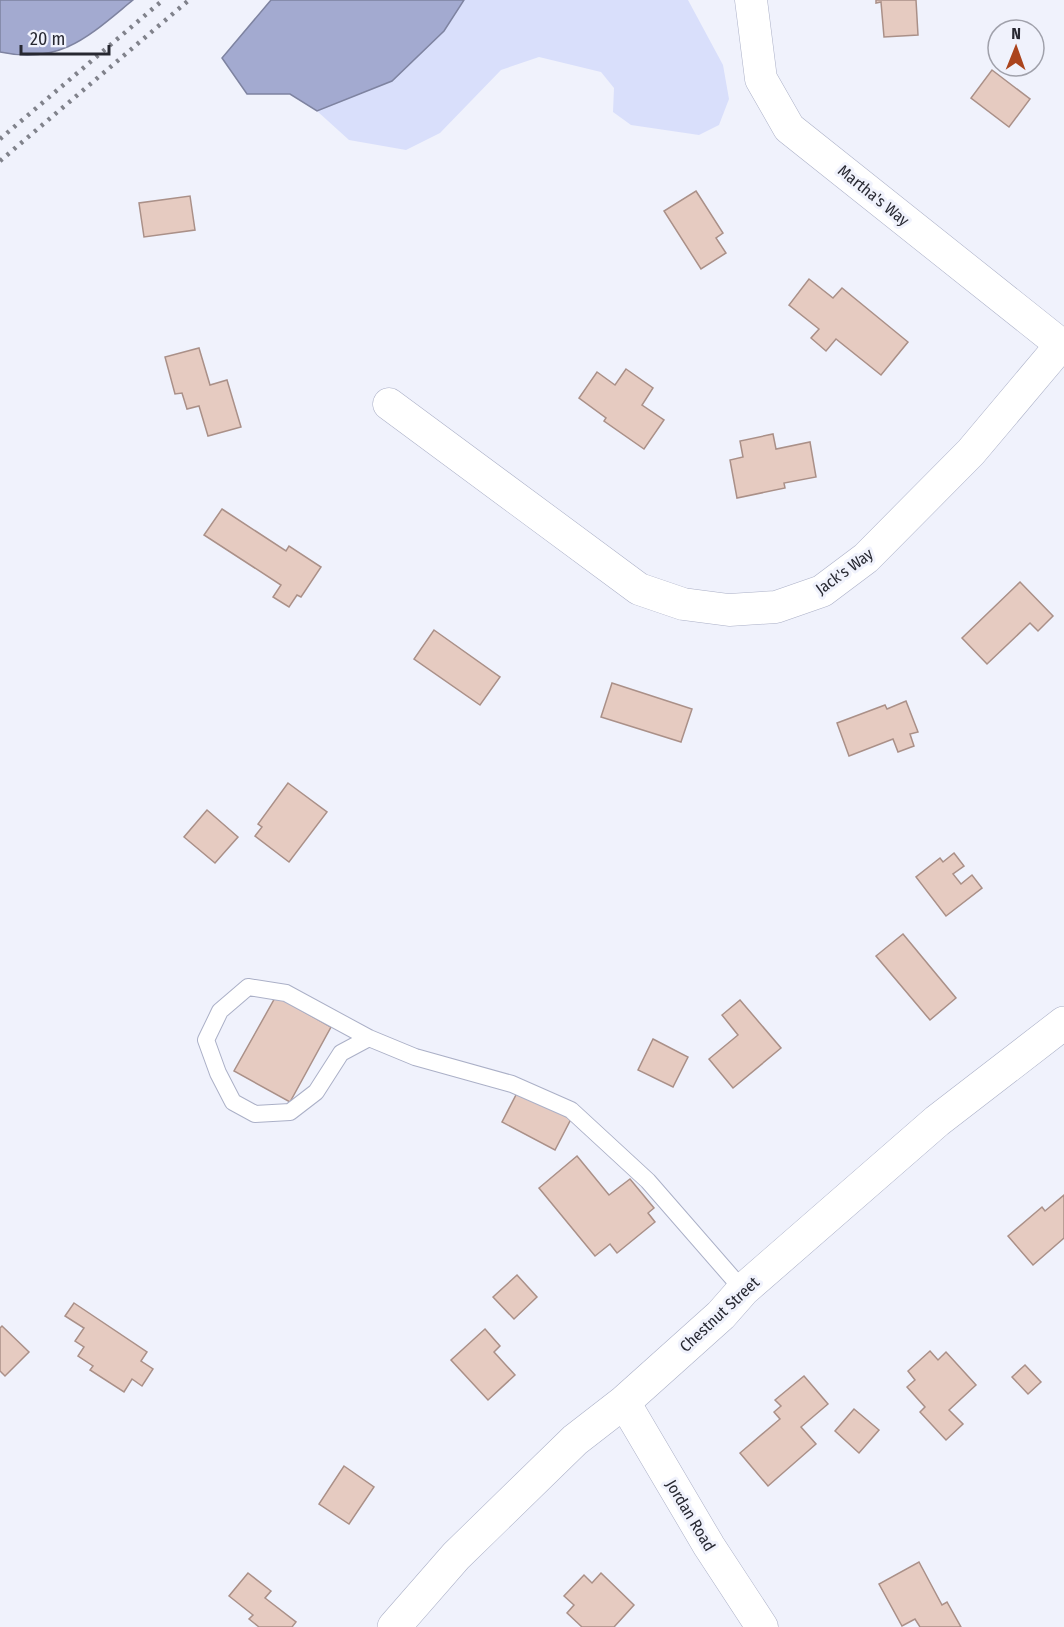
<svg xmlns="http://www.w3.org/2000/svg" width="1064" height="1627" viewBox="0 0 1064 1627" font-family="'Fira Sans Condensed',sans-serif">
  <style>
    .green { fill: #d9dffb }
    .water { fill: #a3aad0; stroke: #7e83a0; stroke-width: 1.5 }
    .building { fill: #e6cbc1; stroke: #aa9088; stroke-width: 1.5 }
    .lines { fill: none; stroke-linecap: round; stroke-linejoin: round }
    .lane-casing { stroke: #abb0c7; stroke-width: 18 }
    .street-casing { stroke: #abb0c7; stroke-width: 33 }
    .secondary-casing { stroke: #abb0c7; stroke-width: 34 }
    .lane { stroke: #fff; stroke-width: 16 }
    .street { stroke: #fff; stroke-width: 32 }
    .secondary { stroke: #fff; stroke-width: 33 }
    .rail { stroke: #80828b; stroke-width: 4.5; stroke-dasharray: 3 6; stroke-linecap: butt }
    .labels { text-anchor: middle; stroke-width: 6; stroke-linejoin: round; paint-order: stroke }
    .street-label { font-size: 16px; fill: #272831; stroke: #f0f2fc }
  </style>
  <rect width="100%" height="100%" fill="#f0f2fc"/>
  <path class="green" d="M464,0H688L723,65L729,99L719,125L699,135L631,125L613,112L614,88L601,72L539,57L501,70L440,133L406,150L349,140L317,111L392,81L444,31Z"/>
  <g class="water">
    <path d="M0,0H133C89,36 61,65 0,52Z"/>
    <path d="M271,0H464L444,31L392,81L317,111L290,94H247L222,58Z"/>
  </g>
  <g class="building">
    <path d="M876,0H916L918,35L884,37L881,2L876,3Z"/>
    <path d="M992,70L1030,99L1009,127L971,98Z"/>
    <path d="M696,191L723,233L716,238L726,253L701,269L664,211Z"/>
    <path d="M190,196L195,230L144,237L139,203Z"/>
    <path d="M809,279L833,298L842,288L908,342L881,375L836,339L826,351L811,338L819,329L789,305Z"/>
    <path d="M199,348L210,385L227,380L241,427L208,436L199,406L187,409L182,393L175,394L165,357Z"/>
    <path d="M626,369L653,388L642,405L664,420L644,449L604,421L606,418L579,398L597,372L615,385Z"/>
    <path d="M773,434L776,449L810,442L816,477L784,483L785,488L737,498L730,460L743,457L740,441Z"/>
    <path d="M222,509L286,551L289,546L321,567L301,597L297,595L289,607L273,597L281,585L204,535Z"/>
    <path d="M1020,582L1053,616L1038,631L1030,623L987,664L962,638Z"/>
    <path d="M434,630L500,677L480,705L414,659Z"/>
    <path d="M612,683L692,709L681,742L601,717Z"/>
    <path d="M906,701L918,732L910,734L914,746L898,752L893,739L849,756L837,723L885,705L887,709Z"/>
    <path d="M288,783L327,812L289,862L255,836L262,827L258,824Z"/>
    <path d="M207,810L238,837L215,863L184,837Z"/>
    <path d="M954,853L964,866L953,874L961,884L972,875L982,888L946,916L916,877L940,858L943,862Z"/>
    <path d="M903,934L956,998L930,1020L876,956Z"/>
    <path d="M276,996L331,1027L290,1102L234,1071Z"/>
    <path d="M740,1000L781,1048L733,1088L709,1059L738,1035L722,1015Z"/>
    <path d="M653,1039L688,1057L673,1087L638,1070Z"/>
    <path d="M518,1091L571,1119L555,1150L502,1122Z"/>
    <path d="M577,1156L609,1195L630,1179L654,1208L648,1213L655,1222L617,1253L610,1244L595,1256L539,1188Z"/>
    <path d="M1064,1195V1238L1033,1265L1008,1236L1042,1207L1045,1211Z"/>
    <path d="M517,1275L537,1297L514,1319L493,1297Z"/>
    <path d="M74,1303L147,1352L141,1361L153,1369L142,1386L132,1379L124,1392L90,1370L93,1366L78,1356L84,1347L75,1341L84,1328L65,1316Z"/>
    <path d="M2,1326L29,1352L5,1376L0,1371V1328Z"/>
    <path d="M485,1329L500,1346L494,1352L515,1375L488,1400L451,1360Z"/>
    <path d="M930,1351L938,1360L946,1352L976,1385L949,1410L963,1424L946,1440L920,1412L925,1407L907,1387L915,1380L908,1371Z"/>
    <path d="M1025,1365L1041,1382L1028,1394L1012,1377Z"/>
    <path d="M804,1376L828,1404L801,1427L816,1444L768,1486L740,1453L780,1419L774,1412L781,1406L775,1400Z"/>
    <path d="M854,1409L879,1430L859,1453L835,1431Z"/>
    <path d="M344,1466L374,1487L349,1524L319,1504Z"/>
    <path d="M919,1562L942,1605L947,1602L961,1627H920L915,1619L902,1626L879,1584Z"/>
    <path d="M248,1573L271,1591L265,1598L296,1622L292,1627H259L249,1619L253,1615L229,1596Z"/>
    <path d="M601,1573L634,1605L614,1627H582L567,1613L574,1605L564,1596L584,1575L592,1583Z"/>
  </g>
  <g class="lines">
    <g class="lane-casing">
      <path id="lane" d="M369,1038L341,1053L316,1092L290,1112L255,1114L233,1102L218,1073L206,1040L220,1011L248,987L286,993L369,1038L415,1057L512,1084L571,1110L648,1181L743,1290"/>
    </g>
    <g class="street-casing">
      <g id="street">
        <path d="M751,0L761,79L789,128L1064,347"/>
        <path d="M389,404L639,589L683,604L729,610L776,607L822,591L866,558L971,452L1061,345"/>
        <path d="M624,1402L709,1546L762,1627"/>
      </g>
    </g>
    <g class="secondary-casing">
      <path id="secondary" d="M394,1627L456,1556L575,1440L624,1402L721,1315L743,1290L937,1121L1064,1023"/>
    </g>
    <use href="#lane" class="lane"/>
    <use href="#street" class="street"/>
    <use href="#secondary" class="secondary"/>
    <g class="rail">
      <path d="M0,139L163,0"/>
      <path d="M0,161L189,0"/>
    </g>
  </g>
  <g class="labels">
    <g class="street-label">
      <text transform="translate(874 195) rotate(39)" y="6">Martha's Way</text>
      <text transform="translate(844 571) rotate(-36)" y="6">Jack's Way</text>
      <text transform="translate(719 1314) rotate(-43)" y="6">Chestnut Street</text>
      <text transform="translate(691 1515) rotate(59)" y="6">Jordan Road</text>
    </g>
  </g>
  <g transform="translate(1016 48) rotate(1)"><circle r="28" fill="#f0f2fc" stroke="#a0a1ab" stroke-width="1.5"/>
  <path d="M0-4.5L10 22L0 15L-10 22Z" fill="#ab441d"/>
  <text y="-9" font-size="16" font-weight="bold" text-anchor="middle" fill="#272831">N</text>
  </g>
  <path d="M21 45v9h88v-9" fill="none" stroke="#272831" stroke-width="3"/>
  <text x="30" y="45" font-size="18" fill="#272831" stroke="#f0f2fc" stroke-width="4.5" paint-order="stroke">20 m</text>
</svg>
